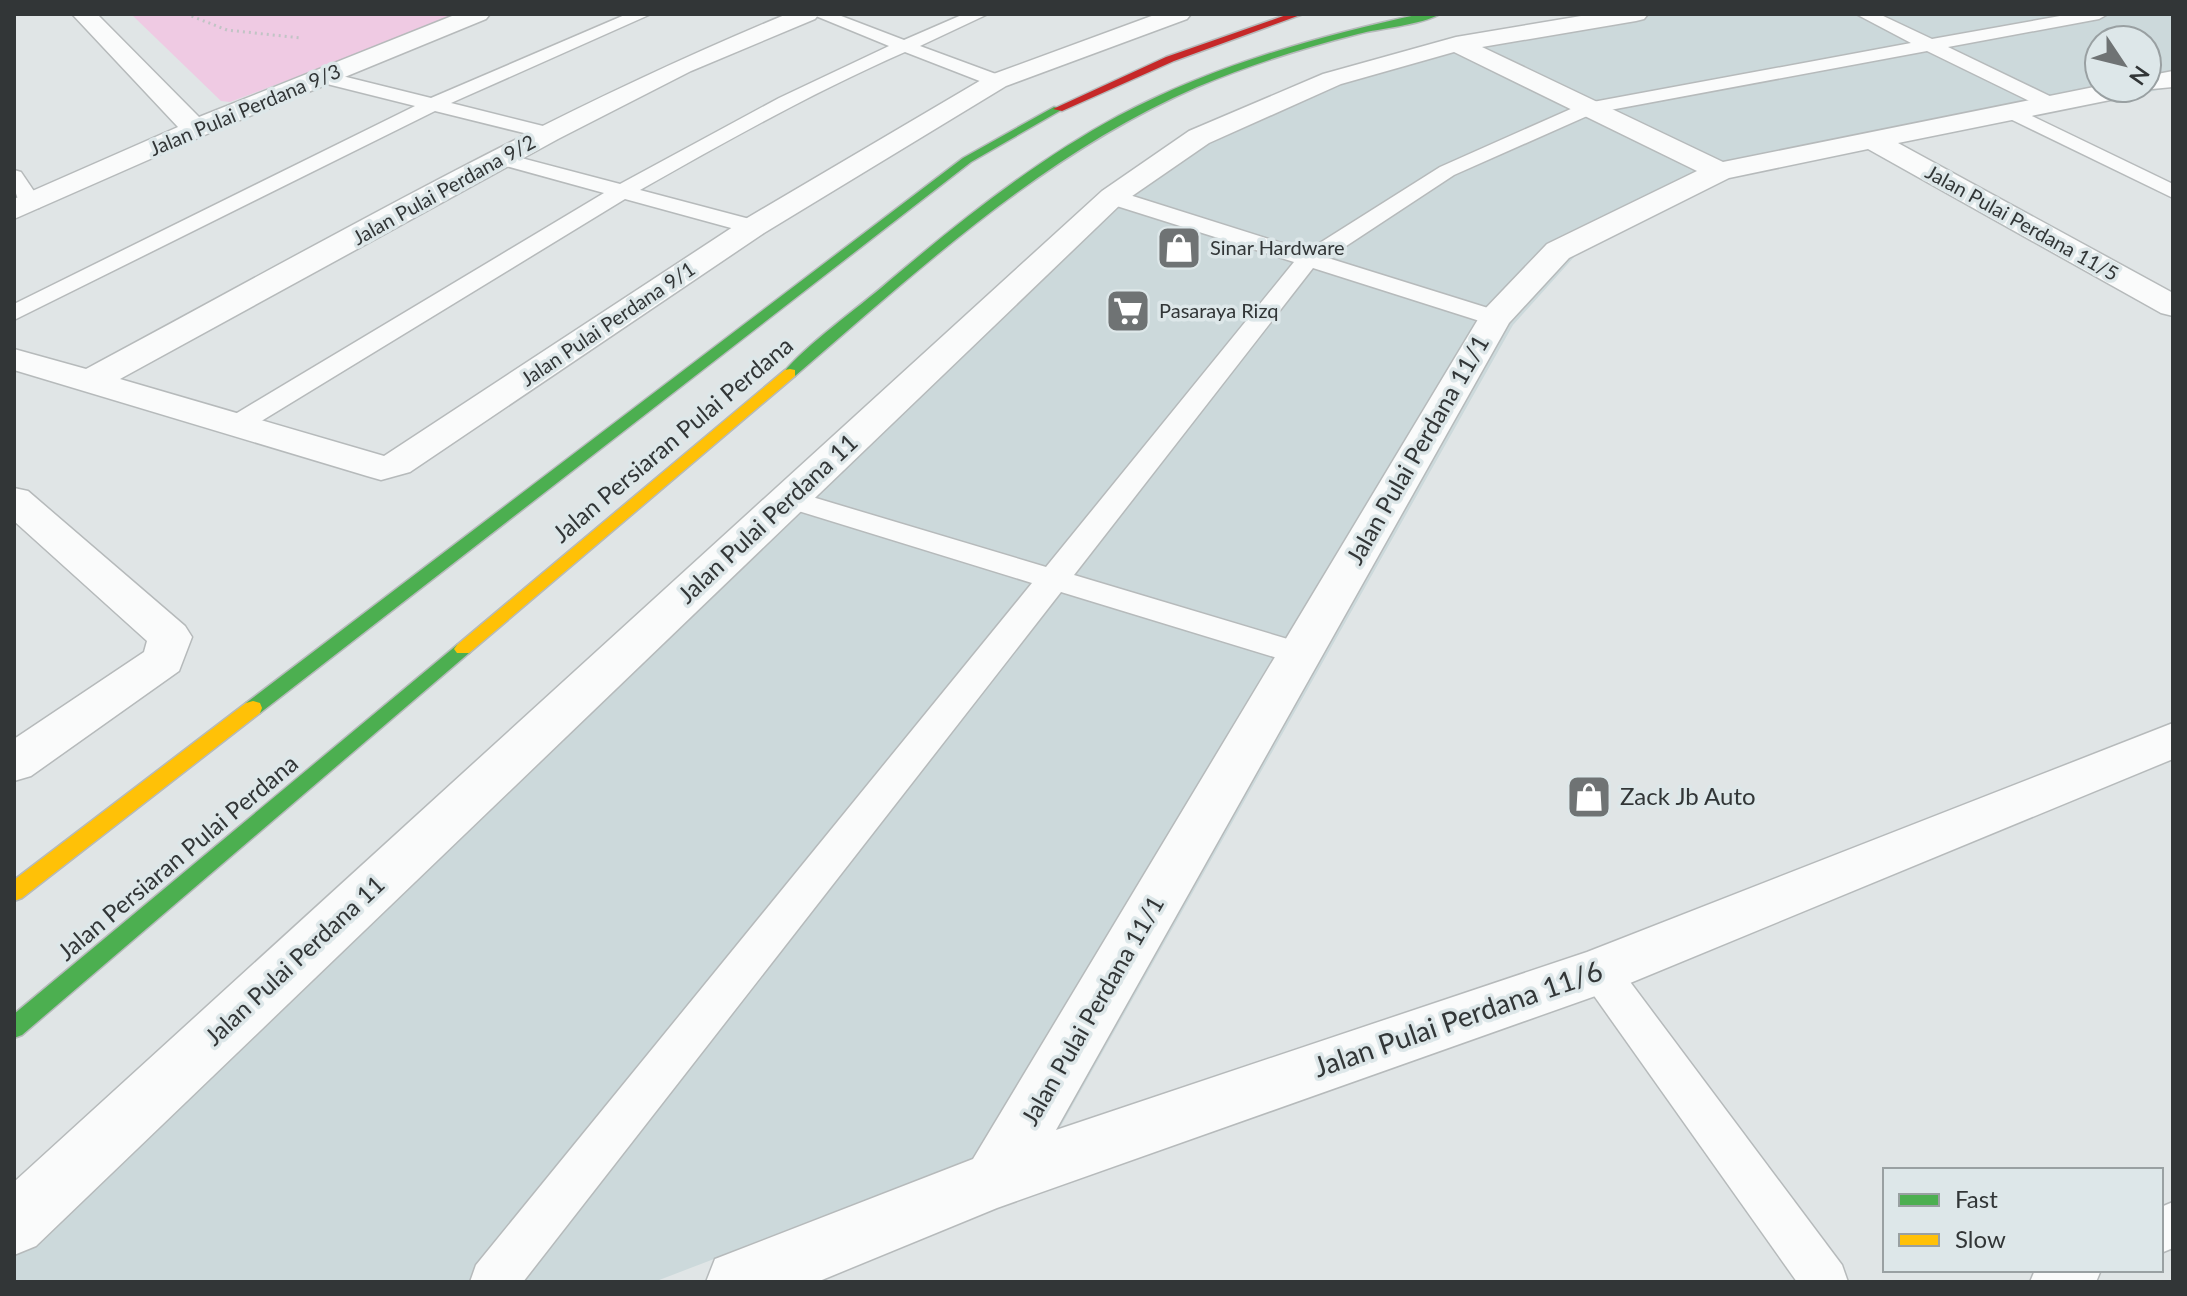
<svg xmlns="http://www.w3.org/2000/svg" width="2187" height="1296" viewBox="0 0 2187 1296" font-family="Lato,sans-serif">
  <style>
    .built { fill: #ccd9db; fill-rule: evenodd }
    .green { fill: #efcae3 }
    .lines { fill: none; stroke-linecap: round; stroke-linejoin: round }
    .lane-casing { stroke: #b6babb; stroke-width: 3 }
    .street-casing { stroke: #b6babb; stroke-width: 3 }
    .fast-casing { stroke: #b6babb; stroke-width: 3 }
    .slow-casing { stroke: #b6babb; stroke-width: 3 }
    .jam-casing { stroke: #b6babb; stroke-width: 3 }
    .path { stroke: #c1c4c5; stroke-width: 3; stroke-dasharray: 2 4; stroke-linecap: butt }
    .lane { fill: #fafbfb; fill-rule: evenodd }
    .street { fill: #fafbfb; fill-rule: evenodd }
    .fast { fill: #4caf50; fill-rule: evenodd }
    .slow { fill: #ffc107; fill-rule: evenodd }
    .jam { fill: #c62828; fill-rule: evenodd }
    .labels { text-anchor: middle; stroke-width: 7; stroke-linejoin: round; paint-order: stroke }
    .far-street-label { font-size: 20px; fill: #323637; stroke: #dde7e9 }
    .far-poi-label { font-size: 20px; fill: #323637; stroke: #dde7e9; text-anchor: start }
    .street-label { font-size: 24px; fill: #323637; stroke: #dde7e9 }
    .poi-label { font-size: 24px; fill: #323637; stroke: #dde7e9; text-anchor: start }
    .near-street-label { font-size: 28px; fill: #323637; stroke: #dde7e9 }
  </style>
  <rect width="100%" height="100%" fill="#e0e5e6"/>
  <path class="built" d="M1603,14H2173V87L1730,178L1575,256L1513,325L1061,1126L654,1282H14V1193L879,393L1101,193L1324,75ZM2099,40H2147V88H2099Z"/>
  <path class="green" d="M131,14H463L230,102L221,101Z"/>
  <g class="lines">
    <g class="lane-casing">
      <g id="lane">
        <path d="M627,14H651L451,103L555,129L558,133L555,137L548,139L435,111L14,320V304L415,106L315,81L313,77L315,73L322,71L431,98Z"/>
        <path d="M811,14H836L904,40L964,14H988L920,46L1004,77L1006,81L997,87L990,85L905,52C814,92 726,141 640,190L761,222L764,227L761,232L753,234L625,199L245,431H227L223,425L227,419L604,193L495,163L492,159L495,155L502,153L620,184L779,98L889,46Z"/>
        <path d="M1856,14H1879L1932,39L2071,14H2108L2099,19L1948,47L2058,100L2061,104L2058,108H2044L1927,51L1594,113L1454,175L1328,258L1504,313L1507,318L1504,323H1486L1313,268L1074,575L1311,646L1316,654L1311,662L1300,665L1061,592L523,1282H470L476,1265L1032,583L779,505L775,499L779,493L789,490L799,493L1046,567L1294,262L1104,202L1101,197L1104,192H1120L1307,251L1440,167L1582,104L1911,43Z"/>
        <path d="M2011,106L2173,184V198L2004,116L2001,112L2004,108Z"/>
        <path d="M14,170L21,172L42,203L39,208H23C14,194 14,186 14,170Z"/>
        <path d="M1599,954L1613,959L1842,1265L1848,1282H1797L1585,983L1579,971L1585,959Z"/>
        <path d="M2173,1202V1248L2161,1253V1207Z"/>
        <path d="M2035,1270H2101L2096,1282H2030Z"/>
      </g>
    </g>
    <g class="street-casing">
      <g id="street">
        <path d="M72,14H97L199,117L457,14H490L486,19L223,127L14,219V199L178,127Z"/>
        <path d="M787,14H819L815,19L691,71L558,139L120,379L384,456L742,221L988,76L1157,14H1191L1187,19L1006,86L764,233L410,472L381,480L367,476L14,370V349L86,369C316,246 544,114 787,14Z"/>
        <path d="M1593,14H1648L1644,19L1636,21L1482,47L1723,162L2099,86L2147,88V76L2173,71V87L2141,90L2130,96L1898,143L2173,293V316L2161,313L1868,149L1729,178L1569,258L1509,323L1056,1130L1587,952L2173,723V759L1618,988L997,1208L817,1282H706L715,1259L973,1159L1483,311L1547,244L1697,171L1454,52L1341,84L1209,143L1122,203L36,1246L14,1255V1182L1102,191L1189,131L1323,74L1456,37Z"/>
        <path d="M14,488L28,491L185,626L192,637L179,671L31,776L14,781V739L144,652L147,641L14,521Z"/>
      </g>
    </g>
    <g class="fast-casing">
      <g id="fast">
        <path d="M1421,14H1440C1421,25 1381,28 1358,34C1303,48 1249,65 1197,87C1043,154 921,268 795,376H785L783,373C808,343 857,309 888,282C960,221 1035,161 1118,116C1213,66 1317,36 1421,14Z"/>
        <path d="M1054,107L1063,109L971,162L260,713H246L244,708L246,703L963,158Z"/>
        <path d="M463,643L469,645L472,649L469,653L22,1035L14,1038V1014L457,645Z"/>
      </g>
    </g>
    <g class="slow-casing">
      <g id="slow">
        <path d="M790,369L795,370V376L469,653H457L454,649L457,645L785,370Z"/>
        <path d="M253,701L260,703L262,708L260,713L22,898L14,901V880L246,703Z"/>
      </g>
    </g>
    <g class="jam-casing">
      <path id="jam" d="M1289,14H1303L1174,61L1062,111L1053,109L1166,57Z"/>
    </g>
    <path class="path" d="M186,14L227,30L301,38"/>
    <use href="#lane" class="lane"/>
    <use href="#street" class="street"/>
    <use href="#fast" class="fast"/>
    <use href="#slow" class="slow"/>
    <use href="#jam" class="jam"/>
  </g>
  <defs>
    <g id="shop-square" transform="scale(2.3)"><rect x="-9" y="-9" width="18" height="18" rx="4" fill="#6f7374" stroke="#dde7e9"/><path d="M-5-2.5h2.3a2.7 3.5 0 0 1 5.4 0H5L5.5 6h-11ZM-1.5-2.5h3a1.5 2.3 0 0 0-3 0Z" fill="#fff"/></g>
    <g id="supermarket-square" transform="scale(2.3)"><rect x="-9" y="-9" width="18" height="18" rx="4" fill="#6f7374" stroke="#dde7e9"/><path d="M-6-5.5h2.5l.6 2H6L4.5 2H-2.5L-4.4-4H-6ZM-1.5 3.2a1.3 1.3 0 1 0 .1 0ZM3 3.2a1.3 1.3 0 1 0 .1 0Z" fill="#fff"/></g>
  </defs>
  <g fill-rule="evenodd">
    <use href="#shop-square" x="1179" y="248"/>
    <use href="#supermarket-square" x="1128" y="311"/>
    <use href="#shop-square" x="1589" y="797"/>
  </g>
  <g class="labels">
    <g class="far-street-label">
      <text transform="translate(245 110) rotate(-23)" y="7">Jalan Pulai Perdana 9/3</text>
      <text transform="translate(444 190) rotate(-29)" y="7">Jalan Pulai Perdana 9/2</text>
      <text transform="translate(2022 223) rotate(29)" y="7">Jalan Pulai Perdana 11/5</text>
      <text transform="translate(608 324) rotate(-34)" y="7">Jalan Pulai Perdana 9/1</text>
    </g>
    <g class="far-poi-label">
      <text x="1210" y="255">Sinar Hardware</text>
      <text x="1159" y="318">Pasaraya Rizq</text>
    </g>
    <g class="street-label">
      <text transform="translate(673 440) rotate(-40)" y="8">Jalan Persiaran Pulai Perdana</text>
      <text transform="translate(1418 450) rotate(-60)" y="8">Jalan Pulai Perdana 11/1</text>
      <text transform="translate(768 519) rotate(-43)" y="8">Jalan Pulai Perdana 11</text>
      <text transform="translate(178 858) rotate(-40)" y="8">Jalan Persiaran Pulai Perdana</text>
      <text transform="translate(295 961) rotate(-43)" y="8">Jalan Pulai Perdana 11</text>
      <text transform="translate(1093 1011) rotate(-60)" y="8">Jalan Pulai Perdana 11/1</text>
    </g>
    <g class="poi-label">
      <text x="1620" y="805">Zack Jb Auto</text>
    </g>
    <g class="near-street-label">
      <text transform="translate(1458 1019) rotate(-19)" y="10">Jalan Pulai Perdana 11/6</text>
    </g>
  </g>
  <rect width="2187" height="1296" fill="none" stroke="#323637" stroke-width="32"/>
  <rect x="1883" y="1168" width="280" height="104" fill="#dde7e9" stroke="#99a0a2" stroke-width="2"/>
  <rect x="1899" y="1194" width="40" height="12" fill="#4caf50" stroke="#99a0a2" stroke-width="2"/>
  <text x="1955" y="1208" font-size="24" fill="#323637">Fast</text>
  <rect x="1899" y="1234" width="40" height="12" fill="#ffc107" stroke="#99a0a2" stroke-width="2"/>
  <text x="1955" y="1248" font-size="24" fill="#323637">Slow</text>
  <g transform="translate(2123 64) rotate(125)"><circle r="38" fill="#dde7e9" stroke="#99a0a2" stroke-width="2"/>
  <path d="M0-6L14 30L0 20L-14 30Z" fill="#6f7374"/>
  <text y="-12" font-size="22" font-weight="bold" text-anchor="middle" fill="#323637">N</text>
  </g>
</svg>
